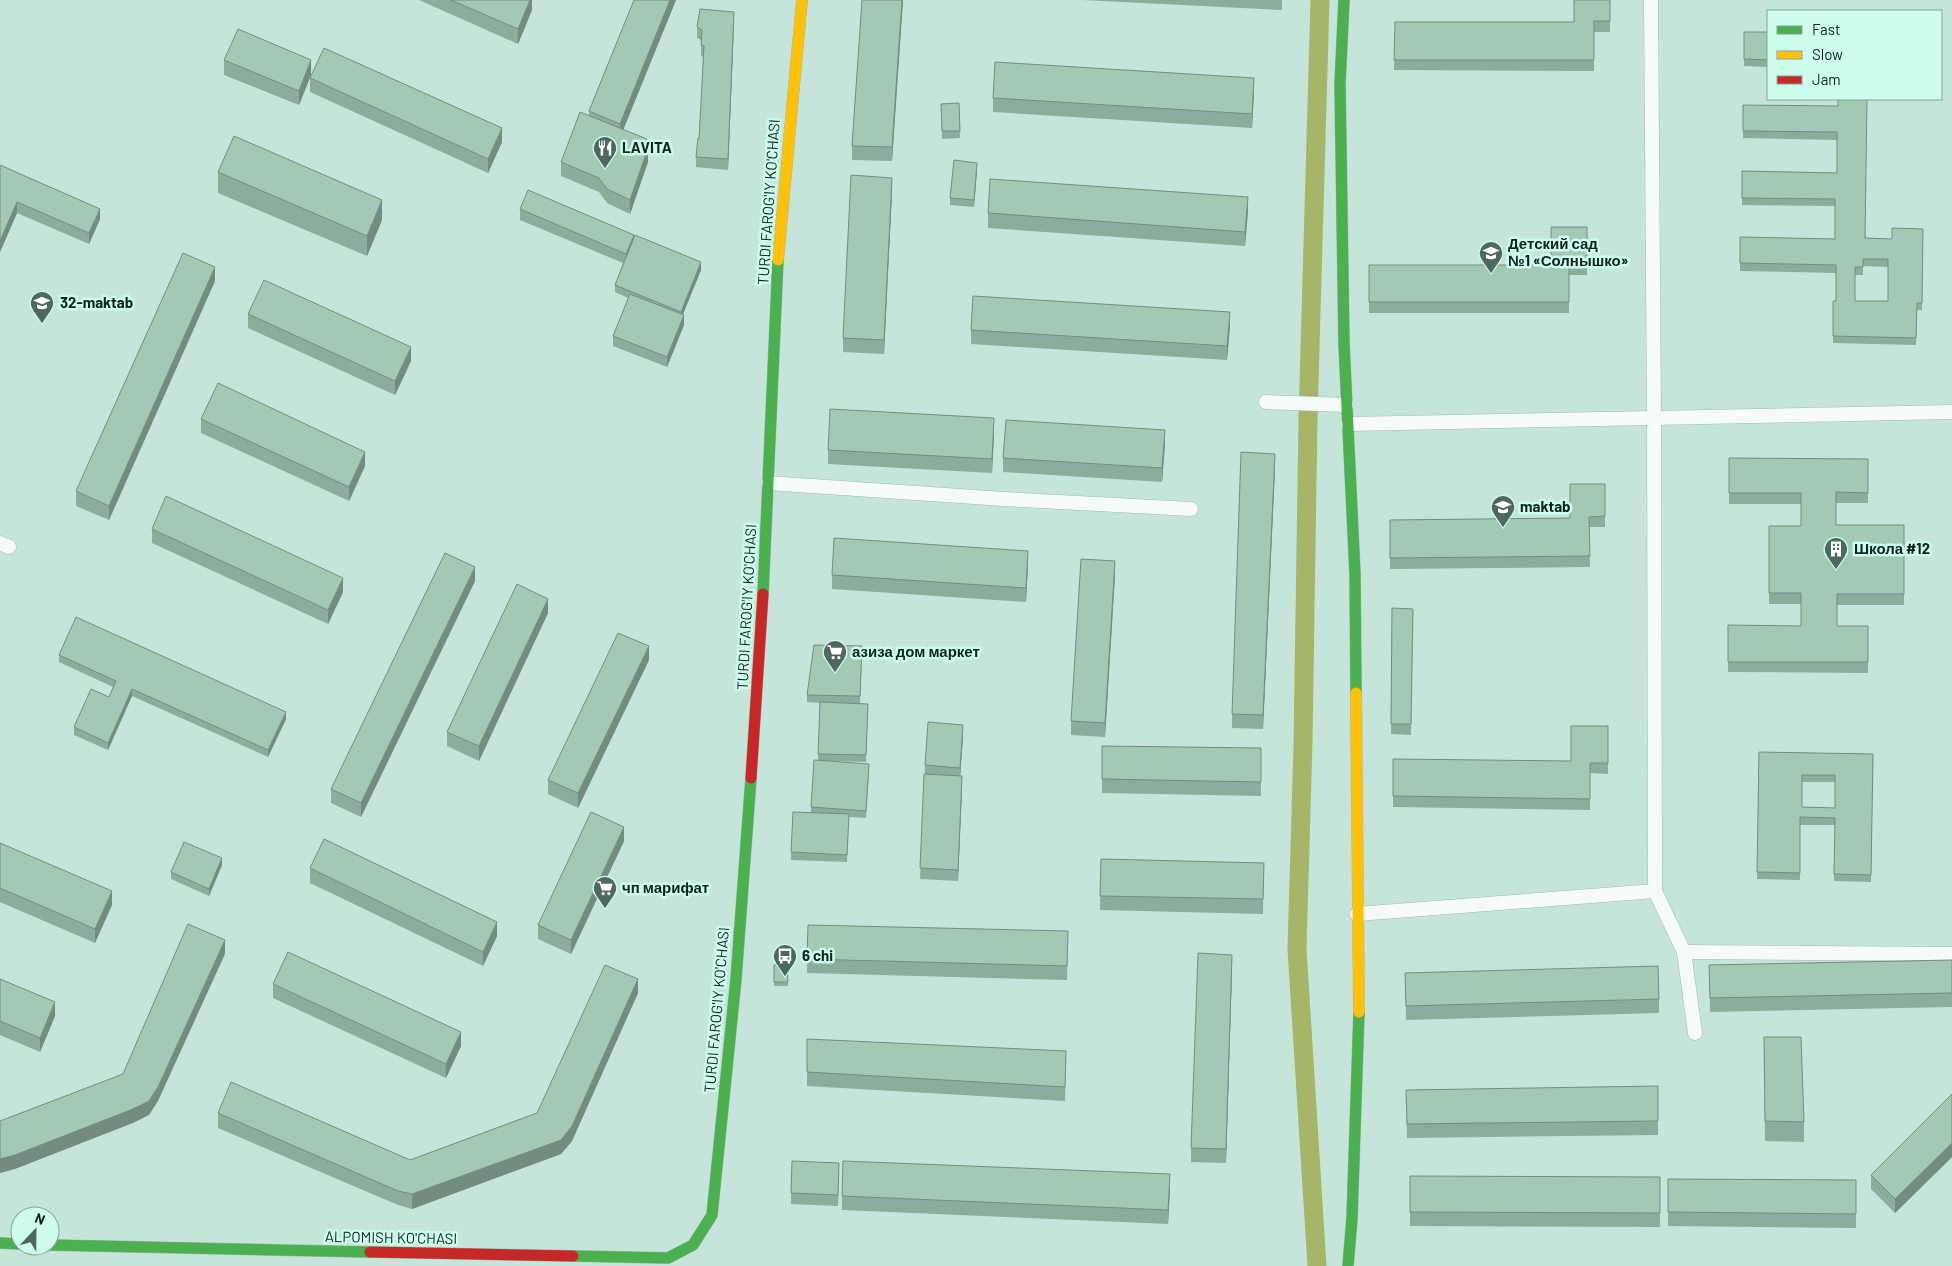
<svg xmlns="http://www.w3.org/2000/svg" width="1952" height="1266" viewBox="0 0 1952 1266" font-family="Barlow,sans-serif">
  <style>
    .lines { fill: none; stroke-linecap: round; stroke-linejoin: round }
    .canal { stroke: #a7b568; stroke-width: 19 }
    .street-casing { stroke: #a0bab1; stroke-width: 15 }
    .fast-casing { stroke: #a0bab1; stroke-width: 12 }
    .slow-casing { stroke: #a0bab1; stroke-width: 12 }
    .jam-casing { stroke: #a0bab1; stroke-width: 12 }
    .street { stroke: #f6fbf9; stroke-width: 14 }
    .fast { stroke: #4caf50; stroke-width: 11 }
    .slow { stroke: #ffc107; stroke-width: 11 }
    .jam { stroke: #c62828; stroke-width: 11 }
    .wall { fill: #8cad9c; fill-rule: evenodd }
    .shaded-wall { fill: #728d7f }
    .building { fill: #a3c9b5; stroke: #728d7f; fill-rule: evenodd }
    .labels { text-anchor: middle; stroke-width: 5; stroke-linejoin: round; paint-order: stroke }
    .poi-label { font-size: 15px; font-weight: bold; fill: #0e251e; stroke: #cefced; text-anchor: start }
    .street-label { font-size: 15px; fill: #0e251e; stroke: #cefced }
  </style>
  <rect width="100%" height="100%" fill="#c5e5da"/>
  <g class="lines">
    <path class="canal" d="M1317,1266L1297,949L1303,743L1308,418L1320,0"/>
    <g class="street-casing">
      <g id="street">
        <path d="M1651,0L1654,417L1655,891L1684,952L1695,1033"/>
        <path d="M1266,402L1347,405"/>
        <path d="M1348,424L1952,412"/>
        <path d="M768,483L1004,499L1191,509"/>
        <path d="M0,543L9,547"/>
        <path d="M1357,914L1655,891"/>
        <path d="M1684,952L1952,954"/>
      </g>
    </g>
    <g class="fast-casing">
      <g id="fast">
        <path d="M1344,0L1340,84L1344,344L1355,574L1356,693"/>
        <path d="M763,594L778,260"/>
        <path d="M0,1243L20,1244"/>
        <path d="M50,1245L370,1252"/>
        <path d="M573,1256L668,1258L693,1245L712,1215L736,979L751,778"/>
        <path d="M1348,1266L1352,1218L1359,1012"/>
      </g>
    </g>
    <g class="slow-casing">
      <g id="slow">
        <path d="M778,260L802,0"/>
        <path d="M1356,693L1359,1012"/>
      </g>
    </g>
    <g class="jam-casing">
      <g id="jam">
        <path d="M751,778L763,594"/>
        <path d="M370,1252L573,1256"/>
      </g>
    </g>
    <use href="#street" class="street"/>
    <use href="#fast" class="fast"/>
    <use href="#slow" class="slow"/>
    <use href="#jam" class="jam"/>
  </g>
  <g class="wall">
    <path d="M419,0H532V10L518,44Z"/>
    <path d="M676,0L623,129L648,162L630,214L607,203L599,192L561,176V162L589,116V111Z"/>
    <path d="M862,0H903L892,161L852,160V146Z"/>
    <path d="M1082,0H1282V10Z"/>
    <path d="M1610,0V32H1594V71L1394,70L1395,22H1574Z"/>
    <path d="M734,23L728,170L696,167V157L699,139L704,57L701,56V40L697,38V27Z"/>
    <path d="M1744,32H1768V67L1744,66Z"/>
    <path d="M224,60L311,75L299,105L224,75Z"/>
    <path d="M310,78L502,142L488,173L310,92Z"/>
    <path d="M1254,92L1252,128L993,112V98Z"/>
    <path d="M959,103L960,138L942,139L941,104Z"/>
    <path d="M1743,105L1838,106L1866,238L1892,239L1923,229L1922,310H1917L1916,345L1833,343V301H1836V273L1740,271V237L1835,239V206L1742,205V171L1837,173V140L1743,138ZM1863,266L1888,267V301H1855V275H1863Z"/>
    <path d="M0,165L100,219L89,244L17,213L0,252Z"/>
    <path d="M977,170L974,207L950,205V198Z"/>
    <path d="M218,172L382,220L367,256L218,193Z"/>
    <path d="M892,192L884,354L843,352V338Z"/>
    <path d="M520,209L634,238L701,270L683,314L684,325L667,367L613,346V336L628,298L615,292V285L623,263L520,220Z"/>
    <path d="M1248,211L1245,246L988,228V213Z"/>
    <path d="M1587,227V275H1569V313H1369V265H1551Z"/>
    <path d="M215,281L109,520L76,506V491Z"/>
    <path d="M248,314L411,361L395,395L248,328Z"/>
    <path d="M1230,326L1227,360L971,344V330Z"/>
    <path d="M201,419L365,466L349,501L201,433Z"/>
    <path d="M994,433L992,473L828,464V450Z"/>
    <path d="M1165,444L1162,482L1003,472V458Z"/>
    <path d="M1729,458L1868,459V503H1836V525H1904V605H1837V626H1868V673L1728,672V625L1801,626V604H1769V526H1801V504H1729Z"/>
    <path d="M1275,468L1263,729L1232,728V714Z"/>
    <path d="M1605,484V527H1589L1590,567L1390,569V520L1570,518Z"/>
    <path d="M152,529L343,592L328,624L152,543Z"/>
    <path d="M1028,565L1026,602L832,589V575Z"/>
    <path d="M1115,575L1105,737L1071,735V721Z"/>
    <path d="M475,581L361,817L331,803V789Z"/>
    <path d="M1392,608L1413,609L1411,735L1391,734Z"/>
    <path d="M548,613L479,761L447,746V732Z"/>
    <path d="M862,654L860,704H868L866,762L826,761L869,771L866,818L849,817L847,862L791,860V852L811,813V807L818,760L820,703L807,702V695Z"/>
    <path d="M59,655L286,719L268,757L132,696L108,750L74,735V727L109,697L113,687L59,662Z"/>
    <path d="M649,660L578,808L548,794V780Z"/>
    <path d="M1608,726V774L1590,773V810L1393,807V759L1571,761Z"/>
    <path d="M963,736L960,776L962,787L958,881L920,879L925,765Z"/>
    <path d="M1102,746L1261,748V796L1102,793Z"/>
    <path d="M1759,752L1873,754L1871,882L1834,881L1835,825H1800V880L1757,879ZM1802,782H1835V808L1802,807Z"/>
    <path d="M624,841L571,954L538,939V925Z"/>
    <path d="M0,843L112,905L95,943L0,902Z"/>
    <path d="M1101,859L1264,863L1263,914L1100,910Z"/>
    <path d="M222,865L209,896L171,879V872Z"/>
    <path d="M310,868L497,936L483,966L310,883Z"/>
    <path d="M1068,931L1067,980L807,973V959Z"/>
    <path d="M1952,960V1007L1710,1012L1709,965Z"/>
    <path d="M774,965H787L788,986H774Z"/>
    <path d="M1232,969L1226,1163L1191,1162V1148Z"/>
    <path d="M1405,973L1659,999V1013L1406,1020Z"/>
    <path d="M0,979L55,1016L40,1052L0,1035Z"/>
    <path d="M273,984L461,1046L446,1078L273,998Z"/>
    <path d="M638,993L572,1141L561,1154L412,1209L398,1205L218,1128V1113L410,1160L537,1113Z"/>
    <path d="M1764,1037L1804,1122V1142L1765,1141Z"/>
    <path d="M807,1039L1066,1066L1065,1101L807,1086Z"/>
    <path d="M1658,1086V1135L1407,1138L1406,1090Z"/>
    <path d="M1952,1094V1157L1895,1213L1871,1189V1175Z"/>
    <path d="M839,1174L838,1206L791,1204V1193Z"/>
    <path d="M1410,1176L1660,1177V1227L1410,1226Z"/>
    <path d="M1668,1179L1856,1180V1228L1668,1226Z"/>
    <path d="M1170,1188L1168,1224L842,1210V1196Z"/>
  </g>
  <g class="shaded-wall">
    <path d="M530,0H532V10L518,44V29Z"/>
    <path d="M670,0H676L620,138V124Z"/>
    <path d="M902,0H903L892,161V147Z"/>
    <path d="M734,12V23L728,170V159Z"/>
    <path d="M311,60V75L299,105V91Z"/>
    <path d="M1254,78V92L1252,128V114Z"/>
    <path d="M502,128V142L488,173V159Z"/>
    <path d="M648,148V162L630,214V200Z"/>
    <path d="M977,163V170L974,207V200Z"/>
    <path d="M892,178V192L884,354V340Z"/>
    <path d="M1248,197V211L1245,246V232Z"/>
    <path d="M382,200V220L367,256V236Z"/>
    <path d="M17,202V213L0,252V241Z"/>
    <path d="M100,209V219L89,244V233Z"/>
    <path d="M634,235V245L626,264V254Z"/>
    <path d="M701,262V270L681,319V312Z"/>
    <path d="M215,267V281L109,520V506Z"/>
    <path d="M1230,312V326L1227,360V346Z"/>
    <path d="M684,315V325L667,367V357Z"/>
    <path d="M411,347V361L395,395V381Z"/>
    <path d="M994,418V433L992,473V459Z"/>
    <path d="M1165,430V444L1162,482V468Z"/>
    <path d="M365,452V466L349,501V487Z"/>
    <path d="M1275,454V468L1263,729V715Z"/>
    <path d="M1028,551V565L1026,602V588Z"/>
    <path d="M1115,561V575L1105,737V723Z"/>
    <path d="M475,567V581L361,817V803Z"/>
    <path d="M343,578V592L328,624V610Z"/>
    <path d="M548,599V613L479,761V746Z"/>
    <path d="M649,646V660L578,808V793Z"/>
    <path d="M132,689V696L108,750V743Z"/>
    <path d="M286,712V719L268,757V750Z"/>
    <path d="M963,725V736L960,779V768Z"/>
    <path d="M962,776V787L958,881V870Z"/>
    <path d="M624,827V841L571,954V940Z"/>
    <path d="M222,858V865L209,896V889Z"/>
    <path d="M112,891V905L95,943V929Z"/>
    <path d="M497,922V936L483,966V952Z"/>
    <path d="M225,940V954L158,1101L149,1115L133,1123L15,1169L0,1173V1159L158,1087Z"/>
    <path d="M1232,955V969L1226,1163V1149Z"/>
    <path d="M638,979V993L572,1141L561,1154L412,1209V1194L561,1140Z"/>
    <path d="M55,1002V1016L40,1052V1038Z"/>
    <path d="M461,1032V1046L446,1078V1064Z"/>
    <path d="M1952,1143V1157L1895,1213V1199Z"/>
    <path d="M1170,1174V1188L1168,1224V1210Z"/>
  </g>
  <g class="building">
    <path d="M451,0H530L518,29Z"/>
    <path d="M634,0H670L620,124L589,111Z"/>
    <path d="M862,0H902L892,147L852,146Z"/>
    <path d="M1574,0H1610V21H1594V60H1394L1395,22H1574Z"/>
    <path d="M700,9L734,12L728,159L696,157L698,138L699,139L704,46L701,45L702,30L697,27Z"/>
    <path d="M238,29L311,60L299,91L224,60Z"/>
    <path d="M1744,32H1768V60L1744,59Z"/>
    <path d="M324,48L502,128L488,159L310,78Z"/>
    <path d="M995,62L1254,78L1252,114L993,98Z"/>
    <path d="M1838,99H1867L1865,238L1892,239V228L1923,229L1922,303H1917L1916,338L1833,336V301H1836V265L1740,263V237L1835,239V199L1742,198V171L1837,173V132L1743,131V105L1838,106ZM1863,259H1888V301H1855V267H1863Z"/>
    <path d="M959,103L960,131H942L941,104Z"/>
    <path d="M580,112L647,139L648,148L630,200L607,189L599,178L561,162Z"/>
    <path d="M234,136L382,200L367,236L218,172Z"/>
    <path d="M954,160L977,163L974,200L950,198Z"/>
    <path d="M0,165L100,209L89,233L17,202L0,241Z"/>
    <path d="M851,175L892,178L884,340L843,338Z"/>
    <path d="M990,179L1248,197L1245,232L988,213Z"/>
    <path d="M528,190L634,235L626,254L520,209Z"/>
    <path d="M1551,227H1587V265L1569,264V302H1369V265H1551Z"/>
    <path d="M635,235L701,262L681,312L615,285Z"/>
    <path d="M183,253L215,267L109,506L76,491Z"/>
    <path d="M264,280L411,347L395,381L248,314Z"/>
    <path d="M630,294L684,315L667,357L613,336Z"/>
    <path d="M973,296L1230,312L1227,346L971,330Z"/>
    <path d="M218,383L365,452L349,487L201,419Z"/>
    <path d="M830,409L994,418L992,459L828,450Z"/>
    <path d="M1006,420L1165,430L1162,468L1003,458Z"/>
    <path d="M1241,452L1275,454L1263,715L1232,714Z"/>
    <path d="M1729,458L1868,459V493L1836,492V525H1904V594H1837V626H1868V662H1728V625L1801,626V593H1769V526H1801V493H1729Z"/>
    <path d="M1570,484H1605V516L1589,517L1590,556L1390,558V520L1570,518Z"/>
    <path d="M166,496L343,578L328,610L152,529Z"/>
    <path d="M834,538L1028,551L1026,588L832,575Z"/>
    <path d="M445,553L475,567L361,803L331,789Z"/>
    <path d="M1081,559L1115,561L1105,723L1071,721Z"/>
    <path d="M517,584L548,599L479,746L447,732Z"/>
    <path d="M1392,608L1413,609L1411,724H1391Z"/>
    <path d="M76,617L286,712L268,750L132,689L108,743L74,727L91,689L109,697L116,681L59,655Z"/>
    <path d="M618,633L649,646L578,793L548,780Z"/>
    <path d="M814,645L862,646L860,696L807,695Z"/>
    <path d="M820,702L868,704L866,755L818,754Z"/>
    <path d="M928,722L963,725L960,768L925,765Z"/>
    <path d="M1571,726H1608V763H1590V799L1393,796V759L1571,761Z"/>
    <path d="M1102,746L1261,748V782L1102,779Z"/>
    <path d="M1759,752L1873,754L1871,875L1834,874L1835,818L1800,817V873L1757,872ZM1802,775H1835V808L1802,807Z"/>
    <path d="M814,760L869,764L866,811L811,807Z"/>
    <path d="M924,774L962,776L958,870L920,868Z"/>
    <path d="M591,812L624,827L571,940L538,925Z"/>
    <path d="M793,812L849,814L847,855L791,852Z"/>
    <path d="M324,839L497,922L483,952L310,868Z"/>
    <path d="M184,842L222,858L209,889L171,872Z"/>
    <path d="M0,843L112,891L95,929L0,888Z"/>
    <path d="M1101,859L1264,863L1263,899L1100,896Z"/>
    <path d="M188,924L225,940L158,1087L149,1101L133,1109L15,1155L0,1159V1121L123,1074Z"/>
    <path d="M808,925L1068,931L1067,966L807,959Z"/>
    <path d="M288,952L461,1032L446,1064L273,984Z"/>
    <path d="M1198,953L1232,955L1226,1149L1191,1148Z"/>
    <path d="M1952,960V993L1710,998L1709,965Z"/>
    <path d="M605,965L638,979L572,1126L561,1140L412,1194L398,1191L218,1113L231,1082L410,1160L537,1113Z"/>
    <path d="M774,965H787L788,982H774Z"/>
    <path d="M1658,966L1659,999L1406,1006L1405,973Z"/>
    <path d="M0,979L55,1002L40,1038L0,1021Z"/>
    <path d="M1764,1037H1801L1804,1122L1765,1121Z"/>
    <path d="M807,1039L1066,1051L1065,1087L807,1072Z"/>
    <path d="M1658,1086V1121L1407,1124L1406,1090Z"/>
    <path d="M1952,1094V1143L1895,1199L1871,1175Z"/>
    <path d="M792,1161L839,1163L838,1195L791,1193Z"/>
    <path d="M843,1161L1170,1174L1168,1210L842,1196Z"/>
    <path d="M1410,1176L1660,1177V1213L1410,1212Z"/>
    <path d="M1668,1179L1856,1180V1214L1668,1212Z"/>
  </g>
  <defs>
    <g id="restaurant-pin" transform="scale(1.25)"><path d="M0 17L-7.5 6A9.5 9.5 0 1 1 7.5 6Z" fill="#4e6860" stroke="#cefced"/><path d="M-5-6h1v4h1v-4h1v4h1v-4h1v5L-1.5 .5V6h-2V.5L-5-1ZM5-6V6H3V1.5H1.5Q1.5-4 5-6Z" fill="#fff"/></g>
    <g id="school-pin" transform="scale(1.25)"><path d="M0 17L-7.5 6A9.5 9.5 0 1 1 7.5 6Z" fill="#4e6860" stroke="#cefced"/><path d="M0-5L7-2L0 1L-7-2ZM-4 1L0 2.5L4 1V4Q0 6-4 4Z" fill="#fff"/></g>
    <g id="building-pin" transform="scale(1.25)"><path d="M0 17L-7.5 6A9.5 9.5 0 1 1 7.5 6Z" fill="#4e6860" stroke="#cefced"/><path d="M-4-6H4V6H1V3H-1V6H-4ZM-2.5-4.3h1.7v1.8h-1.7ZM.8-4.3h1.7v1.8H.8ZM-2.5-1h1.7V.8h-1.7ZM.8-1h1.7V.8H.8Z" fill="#fff"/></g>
    <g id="supermarket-pin" transform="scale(1.25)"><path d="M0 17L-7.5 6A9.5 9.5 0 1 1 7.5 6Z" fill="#4e6860" stroke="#cefced"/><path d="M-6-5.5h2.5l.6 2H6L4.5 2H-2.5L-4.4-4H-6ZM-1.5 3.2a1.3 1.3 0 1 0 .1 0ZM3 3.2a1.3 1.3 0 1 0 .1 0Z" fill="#fff"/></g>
    <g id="bus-pin" transform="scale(1.25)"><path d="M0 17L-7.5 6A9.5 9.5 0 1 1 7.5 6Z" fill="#4e6860" stroke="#cefced"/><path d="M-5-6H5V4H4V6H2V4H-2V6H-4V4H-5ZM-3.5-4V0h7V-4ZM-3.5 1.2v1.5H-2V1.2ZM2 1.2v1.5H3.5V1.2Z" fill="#fff"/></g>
  </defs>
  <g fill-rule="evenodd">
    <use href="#restaurant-pin" x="605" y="148"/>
    <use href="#school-pin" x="1491" y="253"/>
    <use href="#school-pin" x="42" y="303"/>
    <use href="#school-pin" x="1503" y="507"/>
    <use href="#building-pin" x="1836" y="549"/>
    <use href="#supermarket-pin" x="835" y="652"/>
    <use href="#supermarket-pin" x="605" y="888"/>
    <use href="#bus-pin" x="785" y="956"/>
  </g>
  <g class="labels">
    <g class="poi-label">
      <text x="622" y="153">LAVITA</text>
      <text x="1508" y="249">Детский сад<tspan x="1508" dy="17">№1 «Солнышко»</tspan></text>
      <text x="60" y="308">32-maktab</text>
      <text x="1520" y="512">maktab</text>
      <text x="1854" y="554">Школа #12</text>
      <text x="852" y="657">азиза дом маркет</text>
      <text x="622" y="893">чп марифат</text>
      <text x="802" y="961">6 chi</text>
    </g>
    <g class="street-label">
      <text transform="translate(769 202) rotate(-86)" y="5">TURDI FAROG'IY KO'CHASI</text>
      <text transform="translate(747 607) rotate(-87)" y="5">TURDI FAROG'IY KO'CHASI</text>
      <text transform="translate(717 1010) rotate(-85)" y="5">TURDI FAROG'IY KO'CHASI</text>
      <text transform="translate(391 1238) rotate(1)" y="5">ALPOMISH KO'CHASI</text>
    </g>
  </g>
  <rect x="1767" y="10" width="175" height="90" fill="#cefced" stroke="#81a69a"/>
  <rect x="1777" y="26" width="25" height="8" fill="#4caf50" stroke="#81a69a"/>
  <text x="1812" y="35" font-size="15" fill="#0e251e">Fast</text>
  <rect x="1777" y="51" width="25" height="8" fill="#ffc107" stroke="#81a69a"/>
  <text x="1812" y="60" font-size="15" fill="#0e251e">Slow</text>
  <rect x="1777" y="76" width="25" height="8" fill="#c62828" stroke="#81a69a"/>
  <text x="1812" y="85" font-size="15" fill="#0e251e">Jam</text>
  <g transform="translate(35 1231) rotate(22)"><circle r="24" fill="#cefced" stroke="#81a69a"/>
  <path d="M0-4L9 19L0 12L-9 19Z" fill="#4e6860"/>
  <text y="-8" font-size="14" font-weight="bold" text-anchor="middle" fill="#0e251e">N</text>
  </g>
</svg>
